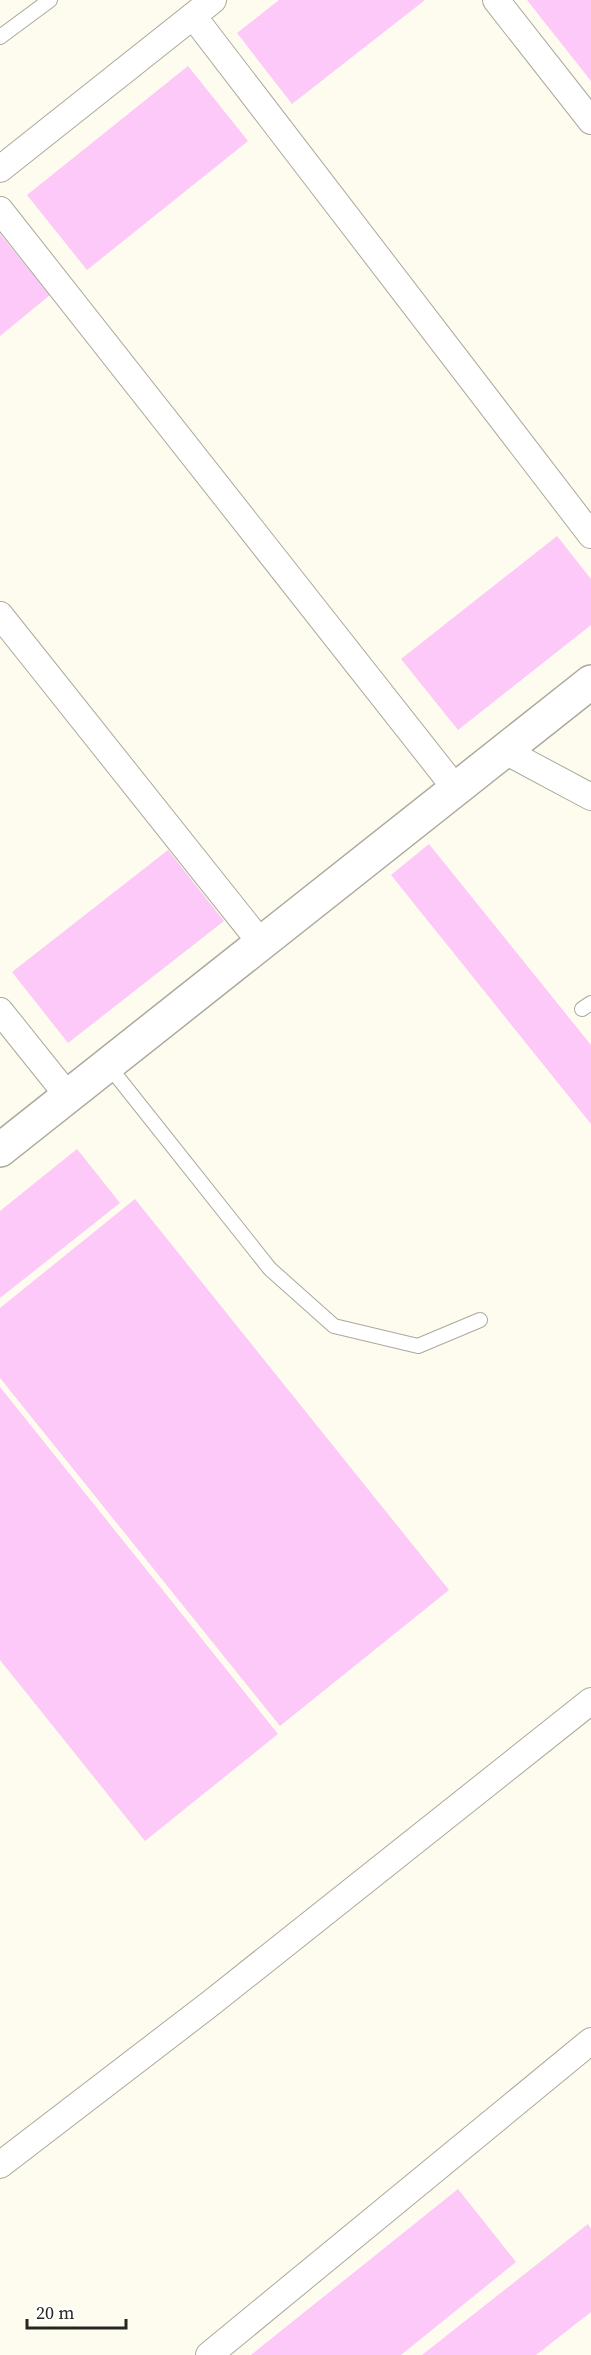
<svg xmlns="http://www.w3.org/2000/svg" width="591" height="2355" viewBox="0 0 591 2355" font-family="'Source Serif 4',serif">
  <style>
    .building { fill: #fcc9f9 }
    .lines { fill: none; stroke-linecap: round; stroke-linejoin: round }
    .lane-casing { stroke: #aba99d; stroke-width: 16 }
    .street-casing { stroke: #aba99d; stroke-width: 28 }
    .secondary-casing { stroke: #aba99d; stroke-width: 36 }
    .lane { stroke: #fff; stroke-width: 14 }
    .street { stroke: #fff; stroke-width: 26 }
    .secondary { stroke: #fff; stroke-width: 33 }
  </style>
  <rect width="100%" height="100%" fill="#fefcef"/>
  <g class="building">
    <path d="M279,0H425L292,104L237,33Z"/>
    <path d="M527,0H591V81Z"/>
    <path d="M188,66L248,141L87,270L27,195Z"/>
    <path d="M0,234L50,295L0,336Z"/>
    <path d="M557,536L591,579V625L458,730L401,659Z"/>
    <path d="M429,844L591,1045V1124L391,875Z"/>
    <path d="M168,850L224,921L68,1043L12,972Z"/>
    <path d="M77,1149L120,1203L0,1298V1211Z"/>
    <path d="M135,1199L449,1590L280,1726L0,1378V1308Z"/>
    <path d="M0,1387L278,1734L145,1841L0,1660Z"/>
    <path d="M458,2189L516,2262L401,2355H251Z"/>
    <path d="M588,2224L591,2229V2312L536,2355H422Z"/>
  </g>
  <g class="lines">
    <g class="lane-casing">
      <g id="lane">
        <path d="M0,37L50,0"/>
        <path d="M582,1009L591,1003"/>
        <path d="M108,1065L270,1269L334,1326L418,1346L480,1320"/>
      </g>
    </g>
    <g class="street-casing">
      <g id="street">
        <path d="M496,0L591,121"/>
        <path d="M193,16L591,535"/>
        <path d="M0,169L213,0"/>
        <path d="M0,210L456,789"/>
        <path d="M0,615L261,943"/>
        <path d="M505,751L591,797"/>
        <path d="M0,1011L68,1096"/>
        <path d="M0,2165L211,2003L591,1701"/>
        <path d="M209,2355L591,2041"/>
      </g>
    </g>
    <g class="secondary-casing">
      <path id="secondary" d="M0,1150L591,682"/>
    </g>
    <use href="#lane" class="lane"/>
    <use href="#street" class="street"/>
    <use href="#secondary" class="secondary"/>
  </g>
  <path d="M27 2319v9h99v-9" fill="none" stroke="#272722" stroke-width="3"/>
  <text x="36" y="2319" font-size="18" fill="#272722" stroke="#ffffff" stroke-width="4.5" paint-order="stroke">20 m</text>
</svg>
